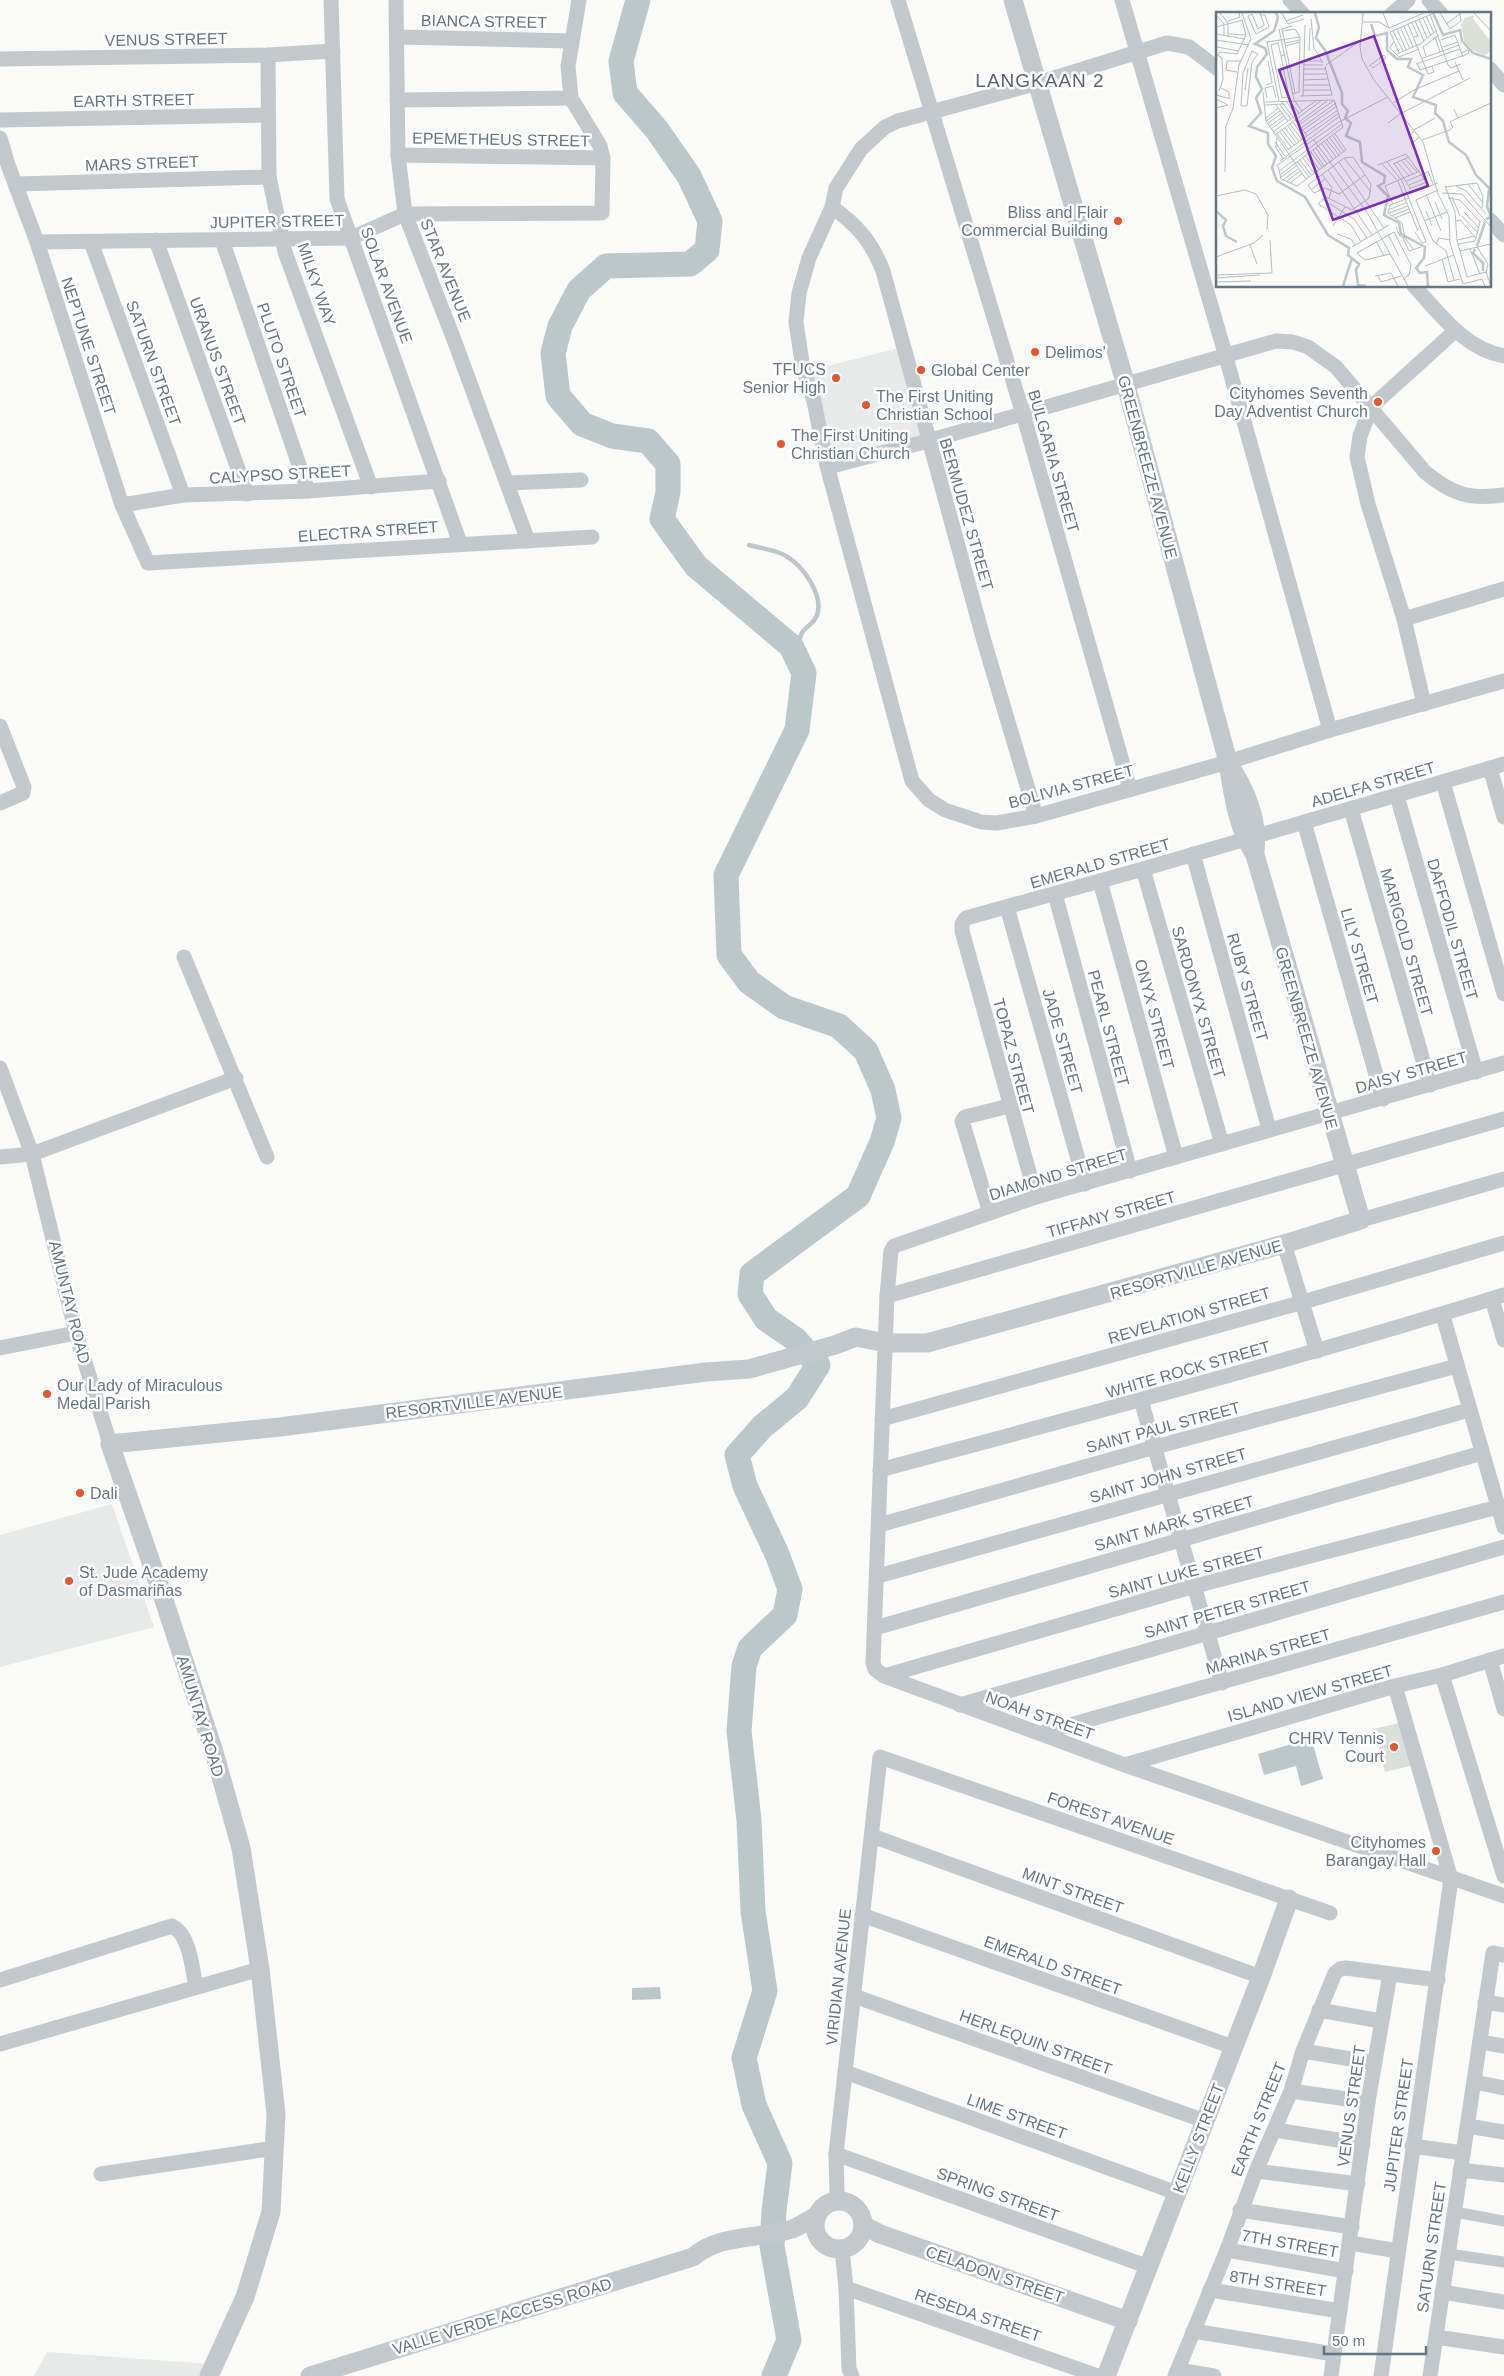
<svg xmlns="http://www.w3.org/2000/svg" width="1504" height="2376" viewBox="0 0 1504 2376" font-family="Helvetica,sans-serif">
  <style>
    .built { fill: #e8e9e9 }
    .green { fill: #dadfd7 }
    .water { fill: #bbc7cb }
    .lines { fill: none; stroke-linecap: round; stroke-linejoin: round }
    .stream { stroke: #bbc7cb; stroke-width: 4.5 }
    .river { stroke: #bbc7cb; stroke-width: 25 }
    .pedestrian { stroke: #c3c8cc; stroke-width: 11 }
    .minor { stroke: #c3c8cc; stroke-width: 15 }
    .tertiary { stroke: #c3c8cc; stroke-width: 19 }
    .poi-dot { fill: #e4572e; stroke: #fff; stroke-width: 2 }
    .labels { text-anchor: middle; stroke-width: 5; stroke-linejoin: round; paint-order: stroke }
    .street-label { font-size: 16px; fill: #657683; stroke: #fff }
    .poi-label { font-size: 16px; fill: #657683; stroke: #fff; text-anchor: start }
    .quarter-label { font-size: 19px; letter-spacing: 1px; fill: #57646e; stroke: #fff }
    .inset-river { fill: none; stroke: #bbc7cb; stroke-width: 2.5 }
    .inset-road { fill: none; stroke: #b5bdc2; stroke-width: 1 }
    .view { fill: #7b2cbf; fill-opacity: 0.15; stroke: #7b2cbf; stroke-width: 2.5 }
    .inset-edge { fill: none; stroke: #657683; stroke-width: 2.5 }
  </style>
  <rect width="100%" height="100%" fill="#fafaf8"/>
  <g class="built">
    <path d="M899,348L922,439L834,461L811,370Z"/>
    <path d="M112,1504L154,1627L0,1667V1535Z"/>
    <path d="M47,2352L210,2364L204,2376H34Z"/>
  </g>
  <path class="green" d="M1403,1722L1414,1765L1385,1772L1374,1729Z"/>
  <g class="water">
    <path d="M1311,1738L1323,1779L1301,1786L1296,1766L1264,1775L1258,1754Z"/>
    <path d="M660,1987L661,1999L632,2000V1988Z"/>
  </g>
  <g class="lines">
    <path class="stream" d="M749,545C760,548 777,550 786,556C803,566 824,595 817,615C814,623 811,623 805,629C798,636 798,649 797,658"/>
    <path class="river" d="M638,0L621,61L625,93L657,130L689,176L710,221L707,250L690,264L606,266L579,290L560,326L553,353L558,396L582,424L612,436L648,441L668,464V492L662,519L696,566L791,646L804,673L797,730L726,875L729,955L749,982L784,1007L839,1026L866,1051L883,1090L889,1118L882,1142L858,1196L752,1274L750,1294L766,1319L795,1339L818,1365L797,1398L762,1427L737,1455L745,1486L777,1554L790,1589L785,1615L750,1648L744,1666L739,1731L749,1820L753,1911L765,1991L744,2058L754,2105L780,2163L774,2211L772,2246L789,2340L774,2376"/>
    <g class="pedestrian">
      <path d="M1455,2212L1504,2221"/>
      <path d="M1449,2254L1504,2262"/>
    </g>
    <g class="minor">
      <path d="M331,0L337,199L460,543"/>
      <path d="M396,0L398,155L405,214L453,337L528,541"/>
      <path d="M898,0L1023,414L1130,789"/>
      <path d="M1122,0L1226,357L1330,730"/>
      <path d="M1290,0L1303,14"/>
      <path d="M1429,0L1441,14"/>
      <path d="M1392,14L1408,0"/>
      <path d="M397,37L570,41"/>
      <path d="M268,55L269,177L285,252L371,487"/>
      <path d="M0,59L268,55L333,51"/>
      <path d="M1218,69L1189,47L1167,43L1038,83L898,121L885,127L861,149L836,188L832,207L809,258L799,293L796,322L803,369L814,401L826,462L912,781L929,800L945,810L981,822L997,823L1036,816L1228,762L1330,730L1504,681"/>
      <path d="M1490,69L1504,85"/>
      <path d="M397,100L571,98"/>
      <path d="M0,120L268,115"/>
      <path d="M0,138L8,165L37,242L122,505L148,563L592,537"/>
      <path d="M398,155L603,158"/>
      <path d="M17,184L269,177"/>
      <path d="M832,207C857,225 872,242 883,271L984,641L1036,816"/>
      <path d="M1490,220L1504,235"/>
      <path d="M156,240L247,494"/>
      <path d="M222,240L308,491"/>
      <path d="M37,242L351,238L405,214L602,213L603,158L600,146L571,98L568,66L579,0"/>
      <path d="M91,242L183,495"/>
      <path d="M1414,286C1440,314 1465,349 1504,356"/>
      <path d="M828,467L928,441L1276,341L1293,342L1308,347L1336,367L1425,472C1451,494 1470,500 1504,495"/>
      <path d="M507,483L581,480"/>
      <path d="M122,505L183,495L308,491L439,481"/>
      <path d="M1404,619L1504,589"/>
      <path d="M1424,704L1404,619L1368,504L1357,457L1360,436L1371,407L1455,331"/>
      <path d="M0,726L24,787L23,793L0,803"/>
      <path d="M1490,768L1504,817"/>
      <path d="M1443,782L1504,994"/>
      <path d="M1397,796L1476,1072"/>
      <path d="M1351,809L1430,1085"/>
      <path d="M1304,822L1383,1099"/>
      <path d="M1193,854L1269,1129"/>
      <path d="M1143,869L1222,1144"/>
      <path d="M1100,881L1176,1157"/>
      <path d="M1055,894L1130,1171"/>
      <path d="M1007,907L1085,1184"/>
      <path d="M184,957L267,1157"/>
      <path d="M1504,1063L1036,1197L894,1246L891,1251L887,1296L873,1663L875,1669L884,1676L1125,1765L1504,1896"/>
      <path d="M0,1068L32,1154L76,1333L110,1444"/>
      <path d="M0,1157L32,1154L236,1078"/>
      <path d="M1036,1197L962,931V924L966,918L1143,869L1504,764"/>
      <path d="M990,1213L962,1121L965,1117L1009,1106"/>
      <path d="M1361,1220L1504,1179"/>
      <path d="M1284,1244L1317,1351"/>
      <path d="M887,1296L1504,1119"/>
      <path d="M1492,1299L1504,1340"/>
      <path d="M1443,1316L1504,1527"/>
      <path d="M0,1348L76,1333"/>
      <path d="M1141,1400L1222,1683"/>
      <path d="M882,1419L1303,1302L1504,1243"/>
      <path d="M880,1470C1088,1414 1297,1359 1504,1295"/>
      <path d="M879,1525L1155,1447L1457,1366"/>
      <path d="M878,1576L1469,1410"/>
      <path d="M875,1628L1482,1453"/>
      <path d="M1490,1660L1504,1709"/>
      <path d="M1442,1675L1504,1876"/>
      <path d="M884,1676L1195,1586L1498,1507"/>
      <path d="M960,1705L1504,1547"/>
      <path d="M1042,1733L1504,1602"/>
      <path d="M1125,1765L1395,1686L1442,1675L1504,1656"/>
      <path d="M872,1836L1261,1977"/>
      <path d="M862,1915L1233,2047"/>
      <path d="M0,1980L172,1926C190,1935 192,1968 196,1987"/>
      <path d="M854,1996L1205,2121"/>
      <path d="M1485,2002L1504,2005"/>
      <path d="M1319,2010L1381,2021"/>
      <path d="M1480,2042L1504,2046"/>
      <path d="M0,2044L260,1969"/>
      <path d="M1303,2051L1375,2063"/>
      <path d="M845,2072L1177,2193"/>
      <path d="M1474,2082L1504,2088"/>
      <path d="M1291,2091L1368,2102"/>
      <path d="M1468,2126L1504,2132"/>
      <path d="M1275,2130L1363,2144"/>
      <path d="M1412,2146L1463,2153"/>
      <path d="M836,2154L1149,2267"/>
      <path d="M1460,2170L1504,2175"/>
      <path d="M1256,2171L1358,2184"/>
      <path d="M101,2174L275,2148"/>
      <path d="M839,2201L837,2192L836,2154L880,1757L1330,1913"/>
      <path d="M1240,2210L1352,2227"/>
      <path d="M1350,2243L1398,2251"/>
      <path d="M842,2249L846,2288L849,2369L852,2376"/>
      <path d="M1227,2250L1346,2271"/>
      <path d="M846,2288L1098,2376"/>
      <path d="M1210,2290L1340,2311"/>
      <path d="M1442,2292L1504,2302"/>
      <path d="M1193,2331L1334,2354"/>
      <path d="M1436,2337L1504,2347"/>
      <path d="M1178,2370L1214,2376"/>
      <path d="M1175,2376L1227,2250L1256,2171L1291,2091L1303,2051L1335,1973L1340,1969L1346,1968L1438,1980"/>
      <path d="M1331,2376L1368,2102L1390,1974"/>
      <path d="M1381,2376L1451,1879L1395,1686"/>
      <path d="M1430,2376L1493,1953L1504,1955"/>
    </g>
    <g class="tertiary">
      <path d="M1233,771C1248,795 1258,822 1255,851"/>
      <circle cx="839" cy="2225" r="24"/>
      <path d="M863,2225L880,2234L1128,2321"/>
      <path d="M209,2376L245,2297L271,2212L276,2114L260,1969L241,1848L214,1752L160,1588L110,1444L280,1427L706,1372L749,1369L835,1345L856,1337L885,1343H927L1284,1244L1361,1220L1255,855C1237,827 1233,794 1228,762L1126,385L1013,0"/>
      <path d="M310,2376L693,2257C721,2233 759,2240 792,2229C800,2226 809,2220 816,2216"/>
      <path d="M1106,2376L1261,1977L1289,1899"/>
    </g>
  </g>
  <g class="poi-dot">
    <circle cx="1118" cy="221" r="5"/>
    <circle cx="1035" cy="352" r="5"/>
    <circle cx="921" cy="370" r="5"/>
    <circle cx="836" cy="378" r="5"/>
    <circle cx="1378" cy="402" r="5"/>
    <circle cx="866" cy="405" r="5"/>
    <circle cx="781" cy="444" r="5"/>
    <circle cx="47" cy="1394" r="5"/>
    <circle cx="80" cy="1493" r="5"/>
    <circle cx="69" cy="1581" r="5"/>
    <circle cx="1394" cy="1747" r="5"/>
    <circle cx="1436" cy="1851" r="5"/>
  </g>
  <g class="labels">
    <g class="street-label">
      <text transform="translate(484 21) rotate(1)" y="6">BIANCA STREET</text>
      <text transform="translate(166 39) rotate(-1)" y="6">VENUS STREET</text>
      <text transform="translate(134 100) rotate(-1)" y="6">EARTH STREET</text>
      <text transform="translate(501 139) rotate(1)" y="6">EPEMETHEUS STREET</text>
      <text transform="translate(142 163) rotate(-2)" y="6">MARS STREET</text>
      <text transform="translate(277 221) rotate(-1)" y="6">JUPITER STREET</text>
      <text transform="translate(446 270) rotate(68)" y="6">STAR AVENUE</text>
      <text transform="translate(317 284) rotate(71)" y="6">MILKY WAY</text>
      <text transform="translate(387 285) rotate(70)" y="6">SOLAR AVENUE</text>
      <text transform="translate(89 346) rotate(72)" y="6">NEPTUNE STREET</text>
      <text transform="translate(282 360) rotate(71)" y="6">PLUTO STREET</text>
      <text transform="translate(218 361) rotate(70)" y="6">URANUS STREET</text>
      <text transform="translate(154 363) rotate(70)" y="6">SATURN STREET</text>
      <text transform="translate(1054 461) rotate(74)" y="6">BULGARIA STREET</text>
      <text transform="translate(1148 467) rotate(75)" y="6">GREENBREEZE AVENUE</text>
      <text transform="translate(280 474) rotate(-3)" y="6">CALYPSO STREET</text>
      <text transform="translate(967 514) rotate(74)" y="6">BERMUDEZ STREET</text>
      <text transform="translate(368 531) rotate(-4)" y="6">ELECTRA STREET</text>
      <text transform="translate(1373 784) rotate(-16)" y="6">ADELFA STREET</text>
      <text transform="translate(1071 786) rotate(-15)" y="6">BOLIVIA STREET</text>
      <text transform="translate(1100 863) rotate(-16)" y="6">EMERALD STREET</text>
      <text transform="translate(1453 929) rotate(74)" y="6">DAFFODIL STREET</text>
      <text transform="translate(1407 942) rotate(74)" y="6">MARIGOLD STREET</text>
      <text transform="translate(1360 956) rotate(74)" y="6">LILY STREET</text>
      <text transform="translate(1248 987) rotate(74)" y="6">RUBY STREET</text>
      <text transform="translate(1199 1002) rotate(74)" y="6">SARDONYX STREET</text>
      <text transform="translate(1155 1014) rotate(75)" y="6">ONYX STREET</text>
      <text transform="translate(1109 1028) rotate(75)" y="6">PEARL STREET</text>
      <text transform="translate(1307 1038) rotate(74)" y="6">GREENBREEZE AVENUE</text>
      <text transform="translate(1063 1041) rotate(74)" y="6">JADE STREET</text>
      <text transform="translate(1014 1056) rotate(75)" y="6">TOPAZ STREET</text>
      <text transform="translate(1411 1072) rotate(-16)" y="6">DAISY STREET</text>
      <text transform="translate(1058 1174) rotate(-17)" y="6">DIAMOND STREET</text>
      <text transform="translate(1111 1214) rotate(-16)" y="6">TIFFANY STREET</text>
      <text transform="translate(1196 1269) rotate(-16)" y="6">RESORTVILLE AVENUE</text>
      <text transform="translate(70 1302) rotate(76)" y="6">AMUNTAY ROAD</text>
      <text transform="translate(1189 1315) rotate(-16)" y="6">REVELATION STREET</text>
      <text transform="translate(1188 1369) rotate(-16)" y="6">WHITE ROCK STREET</text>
      <text transform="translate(474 1402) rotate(-7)" y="6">RESORTVILLE AVENUE</text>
      <text transform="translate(1163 1427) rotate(-15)" y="6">SAINT PAUL STREET</text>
      <text transform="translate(1168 1475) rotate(-16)" y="6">SAINT JOHN STREET</text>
      <text transform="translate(1174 1523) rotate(-16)" y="6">SAINT MARK STREET</text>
      <text transform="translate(1186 1572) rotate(-15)" y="6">SAINT LUKE STREET</text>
      <text transform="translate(1227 1609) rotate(-16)" y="6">SAINT PETER STREET</text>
      <text transform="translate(1268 1651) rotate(-16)" y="6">MARINA STREET</text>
      <text transform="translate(1310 1693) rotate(-16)" y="6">ISLAND VIEW STREET</text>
      <text transform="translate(1040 1715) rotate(20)" y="6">NOAH STREET</text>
      <text transform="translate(201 1716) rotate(73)" y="6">AMUNTAY ROAD</text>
      <text transform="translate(1111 1818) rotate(19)" y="6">FOREST AVENUE</text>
      <text transform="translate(1073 1890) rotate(20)" y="6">MINT STREET</text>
      <text transform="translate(1053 1965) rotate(20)" y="6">EMERALD STREET</text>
      <text transform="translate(838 1977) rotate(-84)" y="6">VIRIDIAN AVENUE</text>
      <text transform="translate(1036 2042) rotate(20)" y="6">HERLEQUIN STREET</text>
      <text transform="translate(1351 2106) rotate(-82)" y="6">VENUS STREET</text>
      <text transform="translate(1017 2116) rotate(20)" y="6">LIME STREET</text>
      <text transform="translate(1258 2119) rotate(-68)" y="6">EARTH STREET</text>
      <text transform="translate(1398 2125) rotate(-82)" y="6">JUPITER STREET</text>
      <text transform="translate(1198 2138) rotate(-69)" y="6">KELLY STREET</text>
      <text transform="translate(998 2194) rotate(20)" y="6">SPRING STREET</text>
      <text transform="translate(1290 2243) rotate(10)" y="6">7TH STREET</text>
      <text transform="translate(1431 2247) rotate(-82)" y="6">SATURN STREET</text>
      <text transform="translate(995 2274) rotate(19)" y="6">CELADON STREET</text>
      <text transform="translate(1278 2283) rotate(9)" y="6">8TH STREET</text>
      <text transform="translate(978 2315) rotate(19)" y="6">RESEDA STREET</text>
      <text transform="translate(502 2316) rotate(-17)" y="6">VALLE VERDE ACCESS ROAD</text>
    </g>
    <g class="poi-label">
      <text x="1108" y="218" text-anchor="end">Bliss and Flair<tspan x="1108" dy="18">Commercial Building</tspan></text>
      <text x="1045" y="358">Delimos'</text>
      <text x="826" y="375" text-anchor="end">TFUCS<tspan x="826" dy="18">Senior High</tspan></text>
      <text x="931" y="376">Global Center</text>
      <text x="1368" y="399" text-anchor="end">Cityhomes Seventh<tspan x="1368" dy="18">Day Adventist Church</tspan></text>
      <text x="876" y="402">The First Uniting<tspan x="876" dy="18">Christian School</tspan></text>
      <text x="791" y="441">The First Uniting<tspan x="791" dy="18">Christian Church</tspan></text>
      <text x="57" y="1391">Our Lady of Miraculous<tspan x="57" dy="18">Medal Parish</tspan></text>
      <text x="90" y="1499">Dali</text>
      <text x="79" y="1578">St. Jude Academy<tspan x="79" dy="18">of Dasmariñas</tspan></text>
      <text x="1384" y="1744" text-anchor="end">CHRV Tennis<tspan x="1384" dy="18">Court</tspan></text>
      <text x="1426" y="1848" text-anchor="end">Cityhomes<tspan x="1426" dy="18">Barangay Hall</tspan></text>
    </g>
    <g class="quarter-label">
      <text x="1040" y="87">LANGKAAN 2</text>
    </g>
  </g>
  <g transform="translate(1216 12)">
    <rect width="275" height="275" fill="#fafaf8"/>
    <path d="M258,3L257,7L275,30V39L269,43L256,38L248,29L245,12L249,6Z" fill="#dadfd7"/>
    <path class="inset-river" d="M60,1L62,5L58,19L39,32L49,36L51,42L41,55L40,65L46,77L40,86L45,101L33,114L52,121V132L60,144L56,156L61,169L89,185L112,223L133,236L132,243L143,252L140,258L142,273L150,274M99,1L103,15L100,26L109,38L126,81V92L132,99L129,106L135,111L130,124L144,130L146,150L169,164L168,171L162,174L172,184L168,203L183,211L185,222L209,235L208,246L200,256L204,261L211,260L212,274M217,1L227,23L244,18L246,29L257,41L275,47M155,12L159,24L171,21V38L181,47H195L192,55L207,63L197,85L220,93L219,101L227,109L233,130L250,143L260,163L275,178M0,199L10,208L7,214L10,224L21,230M270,207L275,205L271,194L273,178M261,234L269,210M259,237L257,241L267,251V259M127,274L136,246"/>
    <path class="inset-road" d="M4,1L12,11V25M66,1L72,12L88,7M147,1L144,35L146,47L158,68L207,130L222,182L233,204L234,231L247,272L266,267L269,274M167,1L173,16M224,1L234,17L245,9L244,2M258,1L275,19M214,2L232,53L235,56L245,52M0,3L8,12V24M32,4L40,22L53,15L49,3H45M32,4L36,2L42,17L48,13L44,1M210,4L218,21M207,6L215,24M0,7V24M95,7L98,36L107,51M203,7L211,26M12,9L24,5L23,1M70,9L87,3M199,9L208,29M146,10H163M163,10L173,16L208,1M196,11L202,24L198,25M192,12L212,62L218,60L216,54M230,12L245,1M76,14L66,17L79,81M188,14L197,35M0,15L27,8M184,15L194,37M63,17L78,88L86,99M181,17L190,38M67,19L79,17L84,25L83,80L76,82M177,19L187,39M0,22L29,27M13,22L30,23M219,25L224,40M0,28L33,33M225,28L239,23L247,45M178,29L174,36L183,45L203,37M69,31L84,28M69,34L84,30M227,35L242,30M0,38L1,35L23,39M36,39L42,42L36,50L31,94H25L27,61ZM93,39L94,16M183,41L174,20L218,1M245,41L252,38L253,41L247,44M0,42L6,46L7,68L3,79M181,42L204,32L221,18M2,43L4,40L21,42L30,23L26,8M65,44L62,31L55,33L66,86L73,85L65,44L68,43M210,44L207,35L223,23M207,46L243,33M88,49H106M239,50L247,68M201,51L204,58L246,44M200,52L244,37M88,53H107M110,53L144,29M154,53L157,56L170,46L168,43M153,54L168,43M88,57H110M21,60L10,58L11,49H25M88,62H111M87,68L112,67M50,73L56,71L52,49M87,73H114M5,76L13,80V87M29,78L32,56M87,78H115M47,80L50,109L90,167M0,83L15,87M84,84L116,83L109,54M87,84L89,13M51,86L49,76L57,74L60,86M0,87L12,93L0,96M63,89L51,30L84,25M70,89L80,103M73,89L83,101M49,90L118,88L127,115L64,163M66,90L91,124M177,91L198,78L243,59M49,93L68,92M60,93L72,109M64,93L75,107M238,97L242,106L275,91M50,106L62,96M50,109L64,99M77,110L88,126M82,111L111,89M172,111L184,102L254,66M51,112L66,101M74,112L86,128M83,113L117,89M72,114L83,130M53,115L68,104M69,116L81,132M85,116L120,91M55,117L70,106M66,118L78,133M87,118L121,94M198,118L219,106M198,119L193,125L198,130L203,125M57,120L101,88M64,120L75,135M89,121L122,98M61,122L72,137M59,123L106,88M117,124L128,140M61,126L60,136L67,146M114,126L125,141M98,128L152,202L192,274M111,128L123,143M206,128L234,118L237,115L234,110L242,106M59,130L69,144M109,130L120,145M106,132L117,147M100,136L111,152M97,138L108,154M70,139L123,101M95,140L106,155M92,142L103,157M89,144L101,159M87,146L98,161M128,146L155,180M189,147L201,160M84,148L95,163M185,148L197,162M64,149L124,104M81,149L93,165M123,150L168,216M171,150L186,169L210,230L206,231L199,220M181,150L193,164M178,151L194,176M166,152L182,169L202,219M177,152L193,145M162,153L190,142L213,174M60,154L123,110L172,85M62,154L65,167L81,174L130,138L119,122M112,158L156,223M63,159L126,112M9,160L10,114L17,96L23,53L35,27L26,1M106,162L116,176L113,186M208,163L212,159L217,172M64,166L80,154M67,168L82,157M71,169L84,159M191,169L207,162M74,171L86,162M252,172L267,191M193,173L210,166M229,174L239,200L241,228L251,265L270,260M240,174L250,179L270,202M229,175L261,171L267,184L266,196M193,177L211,170M95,178L109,167M222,178L200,188L217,229L230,239L238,268M226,181L246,182L275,215M192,182L222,171M210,182L225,219M0,184L29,178L40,182L52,203L51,217M236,185L244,204M232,186L244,188L264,210L259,229L242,232M106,187L138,207L151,226M219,190L226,207M177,192L169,174L204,159M174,197L190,191M210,199L216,214M173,201L192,194M249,201L263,216M175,204L193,197M246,204L262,221M179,206L194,200M208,209L231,200M240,209L244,208L260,226M117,214L129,195M180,215L184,224L189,226L186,211L172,201L174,193L193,186M121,222L135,227L139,233M172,222L183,244M187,226L193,239L205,235M189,226L198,238M241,228L259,224M160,229L168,244M145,230L135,213L102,192L110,185L136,198L153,186L155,172L137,145L128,146L92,173L98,181L109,176L123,182L149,163M220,232L223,226L234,228M34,233L41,252M136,235L173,213M261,235L272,252L270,260L275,274M254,237L264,262M244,239L275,232M174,242L149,248L141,241L178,220L195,253L193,263L187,267M0,245L38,231L47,223M226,247L232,270L244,267M209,254L238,243M0,263L56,261L54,228M159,264L175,261L182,274M162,264L165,270L185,264M0,266L44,263M0,270L35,269"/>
    <path class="view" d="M158,24L212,174L117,208L63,58Z"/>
    <rect width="275" height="275" class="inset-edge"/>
  </g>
  <path d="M1324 2346v8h102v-8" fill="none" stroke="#657683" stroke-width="2.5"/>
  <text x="1332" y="2346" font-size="15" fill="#657683" stroke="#ffffff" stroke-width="4" paint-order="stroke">50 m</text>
</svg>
